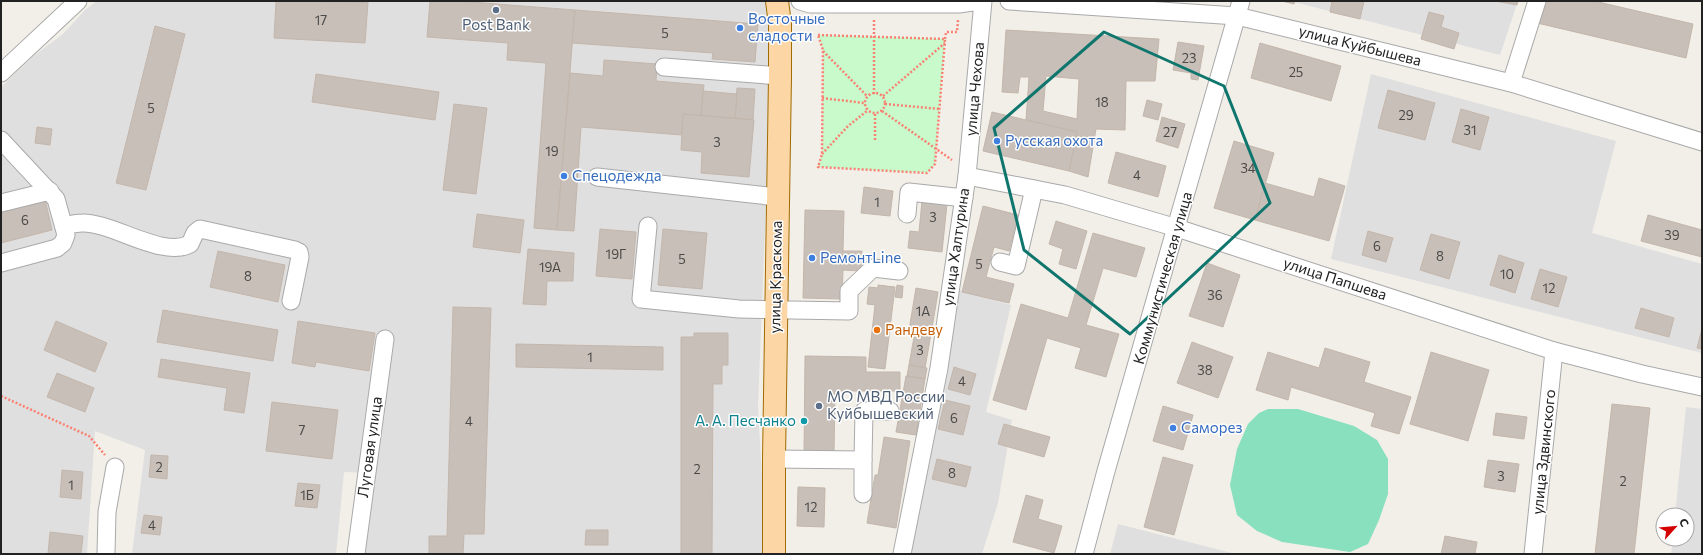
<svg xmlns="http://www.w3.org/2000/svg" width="1703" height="555" viewBox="0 0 1703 555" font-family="Commissioner,sans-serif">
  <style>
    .residential { fill: #e0dfdf }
    .park { fill: #c8facc }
    .pitch { fill: #88e0be }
    .building { fill: #c7bfb8; stroke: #c4b6ab; fill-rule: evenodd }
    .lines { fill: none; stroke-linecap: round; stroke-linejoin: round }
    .minor-casing { stroke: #a9a9a9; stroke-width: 19 }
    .major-casing { stroke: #a06b00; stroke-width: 24 }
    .path { stroke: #fa8072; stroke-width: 2.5; stroke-dasharray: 2 2; stroke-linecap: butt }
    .minor { stroke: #fff; stroke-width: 17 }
    .major { stroke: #fcd6a4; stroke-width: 22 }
    .marked { fill: none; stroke: #0f766e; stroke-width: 3; stroke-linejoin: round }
    .service-dot { fill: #5c6f8a; stroke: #fff; stroke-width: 1.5 }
    .shop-dot { fill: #3f7fe0; stroke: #fff; stroke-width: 1.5 }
    .food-dot { fill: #e8710a; stroke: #fff; stroke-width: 1.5 }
    .culture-dot { fill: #0f9aa8; stroke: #fff; stroke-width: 1.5 }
    .labels { text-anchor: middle; stroke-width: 3; stroke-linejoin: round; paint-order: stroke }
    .number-label { font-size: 13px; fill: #4b4948 }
    .shop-label { font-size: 15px; fill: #366cbe; stroke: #fff; text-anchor: start }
    .service-label { font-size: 15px; fill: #4e5e75; stroke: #fff }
    .street-label { font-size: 15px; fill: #222; stroke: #fff }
    .food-label { font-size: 15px; fill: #c56008; stroke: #fff; text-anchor: start }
    .culture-label { font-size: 15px; fill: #0d838f; stroke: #fff; text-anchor: end }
  </style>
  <rect width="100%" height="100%" fill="#f2efe9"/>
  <g class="residential">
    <path d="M97,1H774L758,406L766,554H363L374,473L344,472L336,554H132L145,450L95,431L87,554H1V87L35,55L63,34L85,10Z"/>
    <path d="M1290,1H1518L1500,55Z"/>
    <path d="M1371,74L1616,141L1592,233L1702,264V353L1331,259Z"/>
    <path d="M960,290L1011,305L986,412L1012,420L998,503L982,554H910Z"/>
    <path d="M1686,407L1702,409V554H1671L1673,539H1687V515H1675Z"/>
    <path d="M1118,524L1236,554H1110Z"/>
  </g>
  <path class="park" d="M818,35L945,39L935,164L927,173L818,167L822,154L823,51Z"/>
  <path class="pitch" d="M1268,409H1298L1354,426L1377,440L1388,459V494L1379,520L1368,544L1350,552L1282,542L1257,531L1237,515L1230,485L1237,449L1248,424L1259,413Z"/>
  <g class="building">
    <path d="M276,1L368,2L365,43L274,38Z"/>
    <path d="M430,1H457L575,10L557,230L534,228L546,63L507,60L508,43L427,37Z"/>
    <path d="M1282,1H1295L1294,4Z"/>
    <path d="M1332,1H1364L1360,19L1330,12Z"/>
    <path d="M1495,1H1518L1517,5Z"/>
    <path d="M1542,1H1594L1693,24L1686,58L1537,23Z"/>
    <path d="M575,10L758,24L755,62L712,59L713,53L572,43Z"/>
    <path d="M1429,12L1444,16L1441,27L1459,33L1454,49L1421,39Z"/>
    <path d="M155,26L185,34L146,190L116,183Z"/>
    <path d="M1006,30L1159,39L1155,81H1126L1125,130L1096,129L1088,177L1069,171L1077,132L1026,120L1029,77H1020L1018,93L1002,92ZM1046,76L1079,79L1077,119L1043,111Z"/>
    <path d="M1178,42L1204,46L1198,80L1191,79V73L1173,70Z"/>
    <path d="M1260,43L1341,66L1331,101L1251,78Z"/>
    <path d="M604,60L657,64L656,81L704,85L701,116L683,114L682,135L581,127L574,231L557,230L570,73L603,76Z"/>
    <path d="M316,74L439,92L435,120L312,102Z"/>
    <path d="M737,88L755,89L753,120L735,118Z"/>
    <path d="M1388,90L1435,103L1425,140L1378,128Z"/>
    <path d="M703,91L737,94L735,118L701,116Z"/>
    <path d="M1147,100L1162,104L1158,120L1143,116Z"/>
    <path d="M454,104L487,108L476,194L443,190Z"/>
    <path d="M1461,109L1489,117L1480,150L1452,142Z"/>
    <path d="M992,112L1077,132L1069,171L983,151Z"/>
    <path d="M683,114L754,120L749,177L701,173L702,152L681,150Z"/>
    <path d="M1162,117L1185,124L1178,148L1156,141Z"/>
    <path d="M37,127L52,129L50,145L35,143Z"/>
    <path d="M1234,141L1274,153L1255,220L1214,208Z"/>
    <path d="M1116,152L1166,166L1158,197L1108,183Z"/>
    <path d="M1319,178L1345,186L1329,241L1255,220L1265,183L1314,197Z"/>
    <path d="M864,187L893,191L890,216L861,213Z"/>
    <path d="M45,199L52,230L1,243V210Z"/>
    <path d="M922,201L947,204L942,252L908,248L910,231L919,232Z"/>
    <path d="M983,206L1018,215L1009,251L994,247L986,277L1014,284L1009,303L962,292Z"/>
    <path d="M805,210L844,211L843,251H862L861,271L843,270L842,299L803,298Z"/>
    <path d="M477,214L524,220L520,253L473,247Z"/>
    <path d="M1648,215L1702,230V257L1641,241Z"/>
    <path d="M1056,221L1087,231L1076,269L1059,264L1063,249L1049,244Z"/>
    <path d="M600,229L636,232L632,279L596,276Z"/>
    <path d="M663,229L707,233L702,289L658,285Z"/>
    <path d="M1368,231L1393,238L1386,262L1362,255Z"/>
    <path d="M1093,233L1145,248L1136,277L1103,268L1086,325L1119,334L1106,377L1075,368L1081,348L1047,338L1026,410L993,400L1021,304L1068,318Z"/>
    <path d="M1431,234L1460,242L1449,279L1420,270Z"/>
    <path d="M528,249L574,253L573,281H547L546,305L523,304Z"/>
    <path d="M218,251L285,265L278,302L210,287Z"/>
    <path d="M1499,255L1524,263L1515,293L1490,285Z"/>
    <path d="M1207,263L1240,275L1223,327L1189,316Z"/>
    <path d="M1540,269L1567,277L1558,307L1531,299Z"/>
    <path d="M878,285L895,287L885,369L868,367L875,305L867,304L869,287L878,288Z"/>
    <path d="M897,285L903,286L902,298L895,297Z"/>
    <path d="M916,288L938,292L931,334L909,330Z"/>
    <path d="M453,307L491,308L484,534H464L463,554H429V536H447Z"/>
    <path d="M1641,308L1674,318L1669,337L1635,328Z"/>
    <path d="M163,310L278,330L273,361L157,342Z"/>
    <path d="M56,321L107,343L95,372L44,350Z"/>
    <path d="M298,321L375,333L369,371L316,362L315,367L292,363Z"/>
    <path d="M1702,329V349L1697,348Z"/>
    <path d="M915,331L931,334L925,368L909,365Z"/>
    <path d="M694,333H728V365H722V384H713L712,554H681V337H694Z"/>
    <path d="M1192,342L1233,357L1218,398L1177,383Z"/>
    <path d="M516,344L663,347V370L516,367Z"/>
    <path d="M1325,348L1370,362L1364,382L1411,397L1399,434L1371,426L1375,413L1291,387L1288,400L1256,390L1268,352L1319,368Z"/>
    <path d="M1431,352L1489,370L1468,441L1410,424Z"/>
    <path d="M805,356L866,357V372H900V391H835L834,453H804Z"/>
    <path d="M161,359L250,373L244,413L224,410L227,388L158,377Z"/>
    <path d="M909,365L927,368L925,379L907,376Z"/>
    <path d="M954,367L976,374L970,395L948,389Z"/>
    <path d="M57,373L94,388L85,412L47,397Z"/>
    <path d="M906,376L925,379L916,435L896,432Z"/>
    <path d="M945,400L970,406L963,435L938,429Z"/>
    <path d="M272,402L338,410L332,459L266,451Z"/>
    <path d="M1612,404L1650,408L1634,554H1595Z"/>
    <path d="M1163,406L1193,415L1183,450L1153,441Z"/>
    <path d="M1496,413L1527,417L1524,439L1493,435Z"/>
    <path d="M1004,424L1050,437L1044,457L998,444Z"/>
    <path d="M884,437L910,441L896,528L867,523L875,475H878Z"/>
    <path d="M151,455L168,456L167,479L149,477Z"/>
    <path d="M1163,457L1193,465L1174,535L1144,527Z"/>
    <path d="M937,459L971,467L966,487L932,479Z"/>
    <path d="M1488,460L1519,464L1515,492L1484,487Z"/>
    <path d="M62,470L83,472L81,499L60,497Z"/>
    <path d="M298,483L320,485L317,508L295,506Z"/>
    <path d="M798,487L825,488L824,527L797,526Z"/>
    <path d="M1026,495L1043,500L1038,519L1062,526L1054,553L1013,542Z"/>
    <path d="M144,515L162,517L160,535L141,533Z"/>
    <path d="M586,530H608V545H585Z"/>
    <path d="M50,532L83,536L81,554H48Z"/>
    <path d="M1445,536L1477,542L1475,554H1441Z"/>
  </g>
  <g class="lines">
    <g class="minor-casing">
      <g id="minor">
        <path d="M800,1L810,4H959L980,1"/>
        <path d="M1009,1L1237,16L1511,83L1702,142"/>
        <path d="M664,67L780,76"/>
        <path d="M1,73L78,1"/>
        <path d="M1511,83L1537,1"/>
        <path d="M1,140L56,199L66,235L63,243L57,248L1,263"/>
        <path d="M967,176L1065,195L1177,228L1554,351L1642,374L1702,387"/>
        <path d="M597,177L777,197"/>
        <path d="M1,203L50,191"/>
        <path d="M907,214L909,192L964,198"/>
        <path d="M64,226C69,225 76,223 82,223C112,222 163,259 190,244L195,233L200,229L295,250L299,252L300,257L291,301"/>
        <path d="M648,226L641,299L739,309L849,311V291L873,268L899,271"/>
        <path d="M1000,262L1016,266L1034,189"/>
        <path d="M774,459L863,460L864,411H890"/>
        <path d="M863,494V460"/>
        <path d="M106,554L107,512L115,467"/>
        <path d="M356,554L385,339"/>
        <path d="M902,554L939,368L967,176L983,1"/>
        <path d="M1084,554L1106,471L1241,1"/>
        <path d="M1533,554L1554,351"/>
      </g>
    </g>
    <g class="major-casing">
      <path id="major" d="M774,554V459L780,76V24L777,1"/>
    </g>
    <g class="path">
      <path d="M874,20V94"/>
      <path d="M818,35L945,39L935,164L927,173L818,167L822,154L823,50Z"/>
      <path d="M945,39L946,32H957L958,20"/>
      <path d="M823,51L867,96"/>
      <circle cx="875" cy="103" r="10"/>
      <path d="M883,96L945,43"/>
      <path d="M822,98L864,103"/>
      <path d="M885,104L940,109"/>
      <path d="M882,111L952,160"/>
      <path d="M875,114V141"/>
      <path d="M822,154L848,126L867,111"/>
      <path d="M1,396L89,436L105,455"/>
    </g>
    <use href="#minor" class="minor"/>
    <use href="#major" class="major"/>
  </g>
  <path class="marked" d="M1104,32L1224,86L1270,203L1130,334L1024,250L994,128Z"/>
  <g class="service-dot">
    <circle cx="496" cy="10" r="4"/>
    <circle cx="819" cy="406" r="4"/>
  </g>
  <g class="shop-dot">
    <circle cx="740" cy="28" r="4"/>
    <circle cx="997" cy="141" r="4"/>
    <circle cx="564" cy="176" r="4"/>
    <circle cx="812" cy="258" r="4"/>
    <circle cx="1173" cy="428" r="4"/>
  </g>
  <circle class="food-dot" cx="877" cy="330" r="4"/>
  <circle class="culture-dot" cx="804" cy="421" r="4"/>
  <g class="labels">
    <g class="number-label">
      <text x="321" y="25">17</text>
      <text x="665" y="38">5</text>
      <text x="1189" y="63">23</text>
      <text x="1296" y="77">25</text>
      <text x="1102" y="107">18</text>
      <text x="151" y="113">5</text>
      <text x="1406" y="120">29</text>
      <text x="1470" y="135">31</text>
      <text x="1170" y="137">27</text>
      <text x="717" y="147">3</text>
      <text x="552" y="156">19</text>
      <text x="1248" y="173">34</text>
      <text x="1137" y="180">4</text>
      <text x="877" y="207">1</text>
      <text x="933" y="222">3</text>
      <text x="25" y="225">6</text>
      <text x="1672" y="240">39</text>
      <text x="1377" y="251">6</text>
      <text x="616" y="259">19Г</text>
      <text x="1440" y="261">8</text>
      <text x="682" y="264">5</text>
      <text x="979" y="269">5</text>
      <text x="550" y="272">19А</text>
      <text x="1507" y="279">10</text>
      <text x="248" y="281">8</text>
      <text x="1549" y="293">12</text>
      <text x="1215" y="300">36</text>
      <text x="923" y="316">1А</text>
      <text x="920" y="355">3</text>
      <text x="590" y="362">1</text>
      <text x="1205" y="375">38</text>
      <text x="962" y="386">4</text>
      <text x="954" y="423">6</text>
      <text x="469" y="426">4</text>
      <text x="302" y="435">7</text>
      <text x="159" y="472">2</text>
      <text x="697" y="474">2</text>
      <text x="952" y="478">8</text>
      <text x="1501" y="481">3</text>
      <text x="1623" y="486">2</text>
      <text x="71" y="490">1</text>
      <text x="307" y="500">1Б</text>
      <text x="811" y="512">12</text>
      <text x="152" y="530">4</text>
    </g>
    <g class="shop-label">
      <text x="748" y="24">Восточные<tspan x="748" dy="17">сладости</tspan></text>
      <text x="1005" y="146">Русская охота</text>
      <text x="572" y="181">Спецодежда</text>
      <text x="820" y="263">РемонтLine</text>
      <text x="1181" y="433">Саморез</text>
    </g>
    <g class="service-label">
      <text x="496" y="30">Post Bank</text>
      <text x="827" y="402" text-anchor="start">МО МВД России<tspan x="827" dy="17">Куйбышевский</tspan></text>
    </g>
    <g class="street-label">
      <text transform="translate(1360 46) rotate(14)" y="5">улица Куйбышева</text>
      <text transform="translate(975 89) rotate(-85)" y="5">улица Чехова</text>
      <text transform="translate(956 247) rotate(-82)" y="5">улица Халтурина</text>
      <text transform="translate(776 277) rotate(-89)" y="5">улица Краскома</text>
      <text transform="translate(1163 278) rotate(-74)" y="5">Коммунистическая улица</text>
      <text transform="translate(1335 279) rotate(18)" y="5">улица Папшева</text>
      <text transform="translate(370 447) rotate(-82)" y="5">Луговая улица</text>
      <text transform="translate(1544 452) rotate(-84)" y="5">улица Здвинского</text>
    </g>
    <g class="food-label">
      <text x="885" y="335">Рандеву</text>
    </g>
    <g class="culture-label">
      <text x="796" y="426">А. А. Песчанко</text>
    </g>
  </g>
  <rect width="1703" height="555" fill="none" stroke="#222222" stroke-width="4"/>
  <g transform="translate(1675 527) rotate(63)"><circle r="19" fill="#ffffff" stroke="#a7a7a7"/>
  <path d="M0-3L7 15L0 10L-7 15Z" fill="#d40000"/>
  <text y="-6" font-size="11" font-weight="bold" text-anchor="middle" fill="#222222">С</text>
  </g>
</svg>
